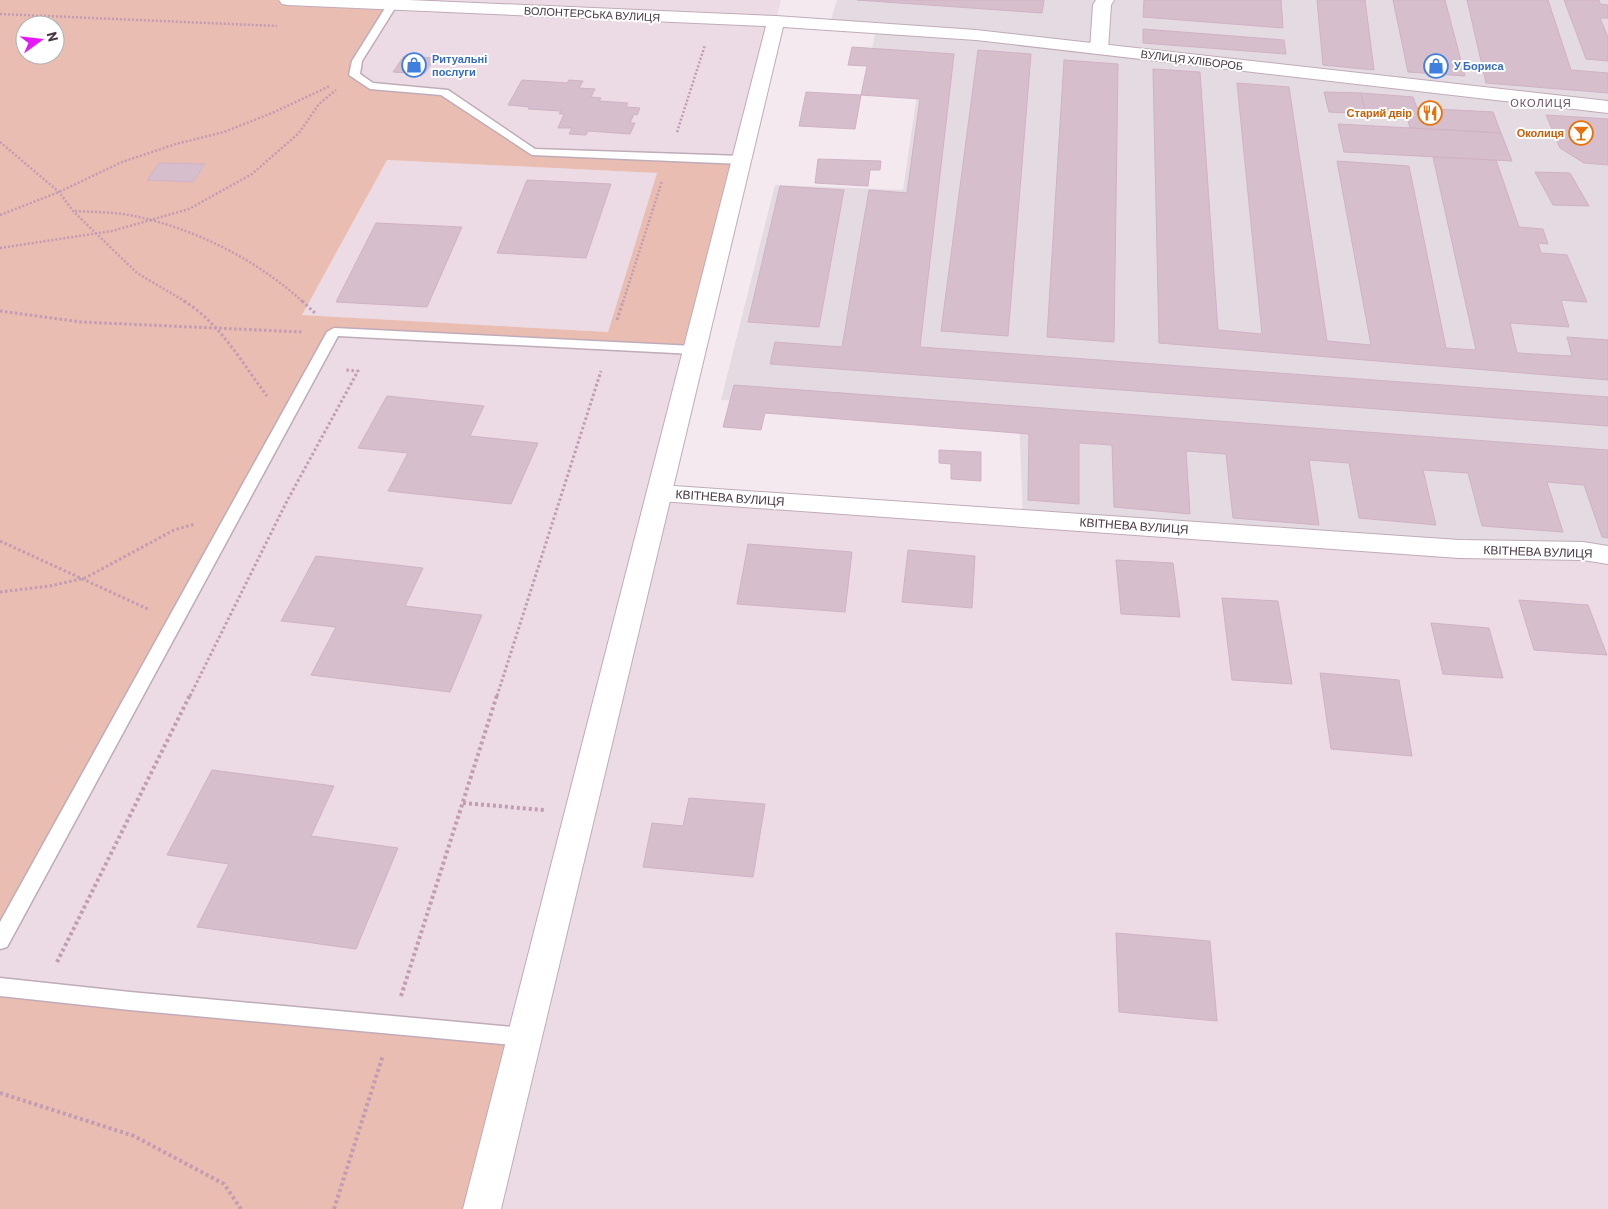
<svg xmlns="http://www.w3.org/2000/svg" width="1608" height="1209" viewBox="0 0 1608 1209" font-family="Barlow,sans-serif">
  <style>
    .residential { fill: #ecdbe5 }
    .industrial { fill: #e4dae1 }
    .green { fill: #e9bdb1; fill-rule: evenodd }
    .building { fill: #d6becd; stroke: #d1b1c5 }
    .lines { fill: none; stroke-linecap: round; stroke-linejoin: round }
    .service-casing { stroke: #c0abb8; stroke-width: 3 }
    .minor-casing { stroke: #c0abb8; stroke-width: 2 }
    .tertiary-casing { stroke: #c0abb8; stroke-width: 2 }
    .path-far2 { stroke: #c29cb3; stroke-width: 2.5; stroke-dasharray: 2 2; stroke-linecap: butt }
    .path-far1 { stroke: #c29cb3; stroke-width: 3; stroke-dasharray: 2.5 2.5; stroke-linecap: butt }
    .path { stroke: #c29cb3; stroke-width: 4; stroke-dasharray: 3 3; stroke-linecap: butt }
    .service { fill: #fff; fill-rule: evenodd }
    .minor { fill: #fff; fill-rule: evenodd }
    .tertiary { fill: #fff; fill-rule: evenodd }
    .labels { text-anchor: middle; stroke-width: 4; stroke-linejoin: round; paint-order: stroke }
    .far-street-label { font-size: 11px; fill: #483742; stroke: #fff }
    .far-shop-label { font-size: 11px; font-weight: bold; fill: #366cbe; stroke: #fff; text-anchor: start }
    .far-neighbourhood-label { font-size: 11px; letter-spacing: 1px; fill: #6b4e61; stroke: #fff }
    .far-food-label { font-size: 11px; font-weight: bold; fill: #c56008; stroke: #fff; text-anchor: end }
    .street-label { font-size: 12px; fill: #483742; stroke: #fff }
  </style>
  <rect width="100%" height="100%" fill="#f4e9ef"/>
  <g class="residential">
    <path d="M288,0H781L742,160L532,152L370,86Z"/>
    <path d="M386,160L657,173L608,332L301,315Z"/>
    <path d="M334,332L694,350L660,492L1608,555V1209H482L0,987V940Z"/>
  </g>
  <path class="industrial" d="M837,0H1608V555L1023,518L1019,418L721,400L775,185L903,190L919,81L866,79L876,29L829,26Z"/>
  <g class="green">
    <path d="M0,0H288L392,5L354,75L370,86L444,92L532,152L742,160L694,350L334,332L0,940ZM25,25H55V55H25ZM387,160L657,173L608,332L302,315ZM159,163L204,164L205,165L193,182L148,180Z"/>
    <path d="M0,987L524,1037L482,1209H0Z"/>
  </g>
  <g class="building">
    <path d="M857,0H1044L1042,13Z"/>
    <path d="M1144,0H1281L1283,28L1143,17Z"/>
    <path d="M1317,0H1365L1374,70L1323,65Z"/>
    <path d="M1393,0H1445L1465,76L1408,72Z"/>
    <path d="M1467,0H1548L1571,70L1608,73V93L1486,83Z"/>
    <path d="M1564,0H1599L1600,4L1608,5V18H1600L1608,37V61L1586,59Z"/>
    <path d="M1143,29L1284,40L1286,54L1143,43Z"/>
    <path d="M852,47L954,54L920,347L1608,397V426L770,364L775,342L842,347L869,190L907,193L920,99L861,95L867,66L848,65Z"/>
    <path d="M978,50L1031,54L1008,336L941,331Z"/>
    <path d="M404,56L435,58L424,74L393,72Z"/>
    <path d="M1064,60L1118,64L1114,342L1047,337Z"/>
    <path d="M1153,69L1200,72L1218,330L1262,334L1237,83L1289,87L1327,341L1371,345L1337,161L1409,166L1446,348L1476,350L1433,157L1496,160L1519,227L1543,229L1548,244L1538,243L1541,253L1567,255L1587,302L1561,300L1569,327L1510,323L1517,353L1572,356L1567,337L1608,340V380L1159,343Z"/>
    <path d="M522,80L567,83L569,80L583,81L579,88L595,89L591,97L601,98L599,101L628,103L626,107L640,108L637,115L634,114L630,123H635L630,134L588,131L586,135L569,134L572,128H558L564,114H559L561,111L528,109L530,107L508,105Z"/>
    <path d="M806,92L861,95L855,129L799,126Z"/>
    <path d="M1324,92L1361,93L1366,114L1329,112Z"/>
    <path d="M1361,93L1413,97L1417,108L1493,112L1501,133L1410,128L1407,117L1366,114Z"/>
    <path d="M1546,115L1608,119V165L1584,163L1560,148Z"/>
    <path d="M1338,124L1501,133L1512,161L1344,152Z"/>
    <path d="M818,159L881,161L880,170H870L868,186L815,183Z"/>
    <path d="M159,163L205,164L193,182L147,180Z"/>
    <path d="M1535,172L1570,173L1589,206L1553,205Z"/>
    <path d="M527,180L611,184L586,258L497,253Z"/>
    <path d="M780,186L844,190L819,327L748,322Z"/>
    <path d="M376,223L462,227L427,307L336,302Z"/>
    <path d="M734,385L1608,450V538L1602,537L1584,485L1547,482L1563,532L1482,526L1468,473L1423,470L1436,525L1359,518L1349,463L1309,460L1319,525L1233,518L1226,454L1186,451L1190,514L1114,507L1112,445L1079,443V504L1028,500L1029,434L765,413L761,430L723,427Z"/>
    <path d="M387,396L484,406L470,436L538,443L511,504L388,491L408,453L358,448Z"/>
    <path d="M939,450L981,452V481L951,479V464L939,463Z"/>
    <path d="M748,544L852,552L845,612L737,604Z"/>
    <path d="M908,550L975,556L972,608L902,602Z"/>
    <path d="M316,556L423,568L405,606L482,615L450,692L311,675L336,627L281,621Z"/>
    <path d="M1116,560L1173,563L1180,617L1121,614Z"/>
    <path d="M1222,598L1278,601L1292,684L1232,680Z"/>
    <path d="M1519,600L1588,605L1607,655L1534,650Z"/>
    <path d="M1431,623L1489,628L1503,678L1443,674Z"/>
    <path d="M1320,673L1399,680L1412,756L1331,749Z"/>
    <path d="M212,770L334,786L311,836L398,848L356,949L197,927L229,864L167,855Z"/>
    <path d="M689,798L765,804L753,877L643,867L652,823L683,826Z"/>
    <path d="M1116,933L1210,941L1217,1021L1119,1012Z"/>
  </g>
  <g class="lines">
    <g class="service-casing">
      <g id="service">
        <path d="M392,2L397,5L362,61L360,74L373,83L448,90L535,149L742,156L748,160L742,164L532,155L441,95L370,89L349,75L352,61L387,5Z"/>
        <path d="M334,328L694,346L701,350L694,354L338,336L7,947L0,949V922L327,332Z"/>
        <path d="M0,978L130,992L524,1028L531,1030L534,1037L531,1044L524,1046L130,1010L0,996Z"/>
      </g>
    </g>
    <g class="minor-casing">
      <g id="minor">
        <path d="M1096,0H1114L1111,5L1108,49L1105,53L1099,54L1093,53L1090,49L1093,5Z"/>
        <path d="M660,485L1459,540L1583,542L1608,546V564L1583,560L1459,558L660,501L651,499L647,493L651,487Z"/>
      </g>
    </g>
    <g class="tertiary-casing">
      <path id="tertiary" d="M279,0H408L776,16L976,30L1608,101V113L976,40L783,27L501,1209H463L766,26L288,5L282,4Z"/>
    </g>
    <g class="path-far2">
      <path d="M0,14L277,26"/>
      <path d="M677,132L705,45"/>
      <path d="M0,142L59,192L73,211L137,273L186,302"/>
      <path d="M75,211C93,212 111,212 129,215C192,227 256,259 303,302"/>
      <path d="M0,215L59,192L122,162L176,144L224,132L272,113L330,86"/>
      <path d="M0,248L112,231L189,209L252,174L299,133L319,104L336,90"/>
      <path d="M623,302L662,181"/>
    </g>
    <g class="path-far1">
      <path d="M184,301C220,323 242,363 267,396"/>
      <path d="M302,301L316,314"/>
      <path d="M0,311L81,322L303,332"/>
      <path d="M617,320L623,301"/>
      <path d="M0,541L150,610"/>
      <path d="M0,592L50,586L85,578L174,530L195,524"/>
      <path d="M190,696L287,501L358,371L345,370"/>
      <path d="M497,696L601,371"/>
    </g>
    <g class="path">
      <path d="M463,803L544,810"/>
      <path d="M57,962L190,695"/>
      <path d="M401,996L497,695"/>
      <path d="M0,1093L134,1136L224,1184L241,1209"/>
      <path d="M334,1209L383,1055"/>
    </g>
    <use href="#service" class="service"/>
    <use href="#minor" class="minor"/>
    <use href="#tertiary" class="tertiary"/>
  </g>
  <defs>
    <g id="shop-ring" transform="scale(1.25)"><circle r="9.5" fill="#fff" stroke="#3f7fe0" stroke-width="1.5"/><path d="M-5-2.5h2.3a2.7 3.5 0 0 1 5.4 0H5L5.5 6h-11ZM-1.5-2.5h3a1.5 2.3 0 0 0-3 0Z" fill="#3f7fe0"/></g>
    <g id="restaurant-ring" transform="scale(1.25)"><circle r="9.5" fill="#fff" stroke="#e8710a" stroke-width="1.5"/><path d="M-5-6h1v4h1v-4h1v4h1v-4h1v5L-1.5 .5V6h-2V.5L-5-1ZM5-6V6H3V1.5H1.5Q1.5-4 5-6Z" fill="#e8710a"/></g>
    <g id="bar-ring" transform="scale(1.25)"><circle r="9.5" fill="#fff" stroke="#e8710a" stroke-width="1.5"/><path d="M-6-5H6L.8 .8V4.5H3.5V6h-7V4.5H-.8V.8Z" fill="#e8710a"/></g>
  </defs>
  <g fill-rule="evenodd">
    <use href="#shop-ring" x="414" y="65"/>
    <use href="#shop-ring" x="1436" y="66"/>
    <use href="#restaurant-ring" x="1430" y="113"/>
    <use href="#bar-ring" x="1581" y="133"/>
  </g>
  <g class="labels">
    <g class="far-street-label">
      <text transform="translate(592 14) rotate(3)" y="4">ВОЛОНТЕРСЬКА ВУЛИЦЯ</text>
      <text transform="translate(1192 60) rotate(7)" y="4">ВУЛИЦЯ ХЛІБОРОБ</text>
    </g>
    <g class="far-shop-label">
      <text x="432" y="63">Ритуальні<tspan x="432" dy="13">послуги</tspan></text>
      <text x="1454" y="70">У Бориса</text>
    </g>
    <g class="far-neighbourhood-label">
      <text x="1541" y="107">ОКОЛИЦЯ</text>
    </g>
    <g class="far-food-label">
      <text x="1412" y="117">Старий двір</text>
      <text x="1564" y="137">Околиця</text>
    </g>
    <g class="street-label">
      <text transform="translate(730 498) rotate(4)" y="4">КВІТНЕВА ВУЛИЦЯ</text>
      <text transform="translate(1134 526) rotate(4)" y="4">КВІТНЕВА ВУЛИЦЯ</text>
      <text transform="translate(1538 552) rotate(2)" y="4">КВІТНЕВА ВУЛИЦЯ</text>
    </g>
  </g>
  <g transform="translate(40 40) rotate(75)"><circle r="24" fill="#ffffff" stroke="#b6afb3"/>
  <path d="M0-4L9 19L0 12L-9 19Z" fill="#e718fc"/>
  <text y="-8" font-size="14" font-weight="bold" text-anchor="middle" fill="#483742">N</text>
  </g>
</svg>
